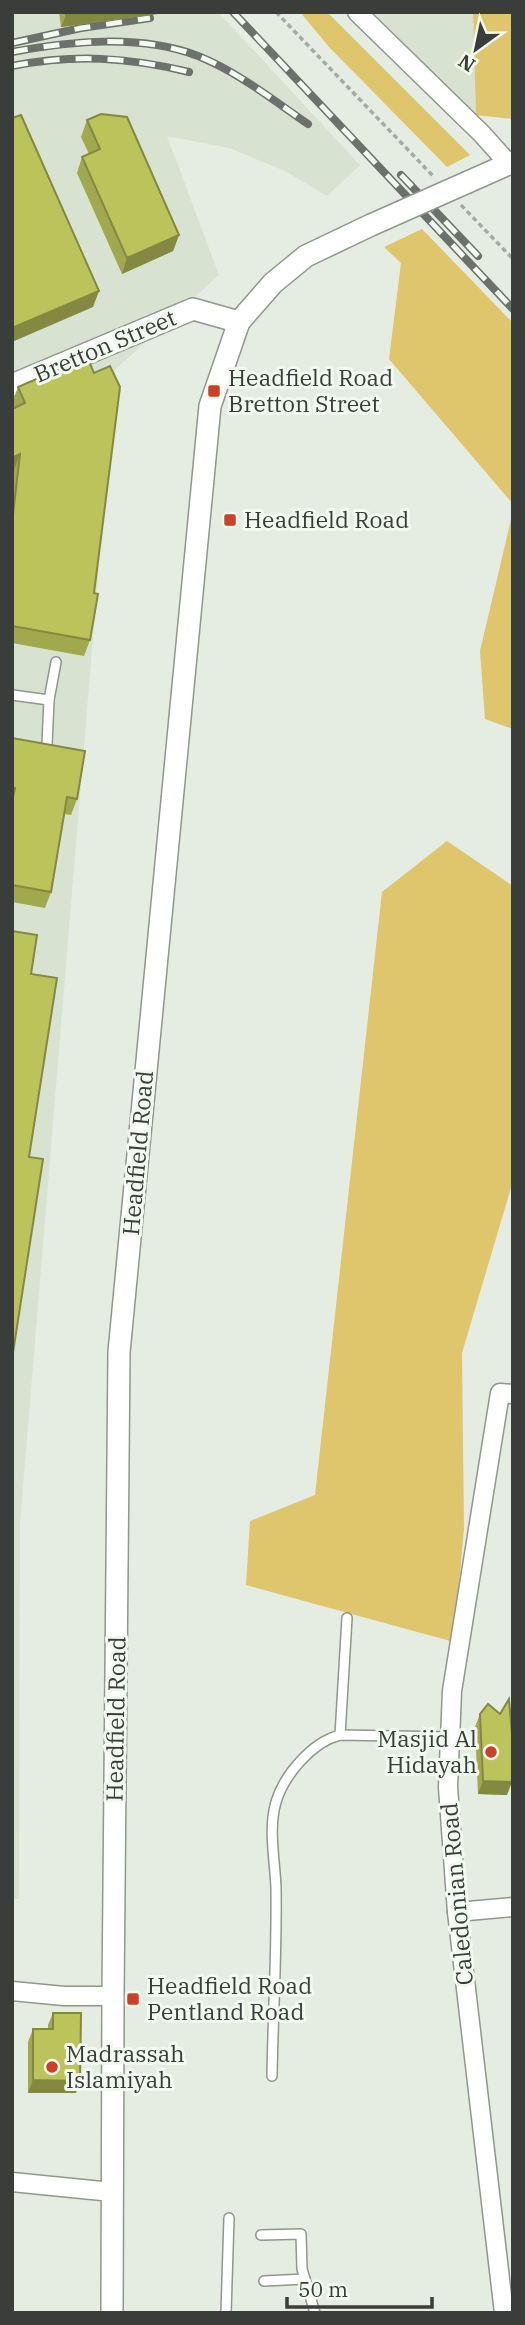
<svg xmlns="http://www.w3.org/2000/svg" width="525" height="2325" viewBox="0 0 525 2325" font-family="'IBM Plex Serif',serif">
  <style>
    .built { fill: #d7e2d1 }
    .green { fill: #dfc56c }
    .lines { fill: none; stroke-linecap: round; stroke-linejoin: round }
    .service-casing { stroke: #90978d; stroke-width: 12 }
    .minor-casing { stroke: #90978d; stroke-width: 21 }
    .tertiary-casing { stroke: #90978d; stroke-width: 24 }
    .path { stroke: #a5aba2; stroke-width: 3.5; stroke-dasharray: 5 3.5; stroke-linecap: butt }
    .service { stroke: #fff; stroke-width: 9 }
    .minor { stroke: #fff; stroke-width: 18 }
    .tertiary { stroke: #fff; stroke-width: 21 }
    .rail-casing { stroke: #6d716b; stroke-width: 8 }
    .rail { stroke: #f2f9ee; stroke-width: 5; stroke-dasharray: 16; stroke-linecap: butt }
    .tertiary-bridge-casing { stroke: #90978d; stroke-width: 24; stroke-linecap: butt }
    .tertiary-bridge { stroke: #fff; stroke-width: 21 }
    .wall { fill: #a1a94e }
    .shaded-wall { fill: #838940 }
    .building { fill: #bbc45b; stroke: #838940; stroke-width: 2 }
    .poi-dot { fill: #cb4026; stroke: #f2f9ee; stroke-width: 2.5 }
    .labels { text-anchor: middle; stroke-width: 6; stroke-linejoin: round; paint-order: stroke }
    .street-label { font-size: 23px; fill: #3a3d39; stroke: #f2f9ee }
    .poi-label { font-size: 23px; fill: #3a3d39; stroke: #f2f9ee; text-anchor: start }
  </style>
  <rect width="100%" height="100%" fill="#e5ece1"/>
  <g class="built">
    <path d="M12,12H218L360,165L327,196L285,171L229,148L167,136L219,275L115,370L20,1523L19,1899H12Z"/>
    <path d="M367,12H473L476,115Z"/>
  </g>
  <g class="green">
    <path d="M300,12H327L470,155L447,167L330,48Z"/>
    <path d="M473,12H513V119L476,115Z"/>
    <path d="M422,229L513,323V504L389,359L401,263L384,247Z"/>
    <path d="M513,511V729L485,719L480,651Z"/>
    <path d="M447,841L513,886V1181L462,1353L464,1528L454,1642L246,1585L250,1521L315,1495L382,892Z"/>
  </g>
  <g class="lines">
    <g class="service-casing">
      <g id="service">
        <path d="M12,695L49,700L47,745"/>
        <path d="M49,700L56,662"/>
        <path d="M340,1735L347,1618"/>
        <path d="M272,2076C273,2013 277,1950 276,1888C275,1860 268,1829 276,1802C284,1775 312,1742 340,1735L450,1737"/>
        <path d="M261,2235L301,2234L302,2269L315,2313"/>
        <path d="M264,2281L305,2279"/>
        <path d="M226,2313L229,2218"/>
      </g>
    </g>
    <g class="minor-casing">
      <g id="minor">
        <path d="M357,12L482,134L508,163"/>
        <path d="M457,1912L513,1907"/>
        <path d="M12,1991L64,1996H113"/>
        <path d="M12,2182L112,2192"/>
        <path d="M504,2313L457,1912L448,1787L452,1691L500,1393L513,1394"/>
      </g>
    </g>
    <g class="tertiary-casing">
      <g id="tertiary">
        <path d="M468,182L513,162"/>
        <path d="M12,385L193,309L239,322"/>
        <path d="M112,2313L113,1996L119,1352L210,406L239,322L273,283L306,256L371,225"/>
      </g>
    </g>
    <g class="path">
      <path d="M276,12L434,177"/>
      <path d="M461,205L513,259"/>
    </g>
    <use href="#service" class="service"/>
    <use href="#minor" class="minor"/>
    <use href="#tertiary" class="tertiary"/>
    <g class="rail-casing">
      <g id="rail">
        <path d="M233,12L513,309"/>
        <path d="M12,43L81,28L150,18"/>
        <path d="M12,52C71,41 141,34 198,56C238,72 273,100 308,124"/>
        <path d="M12,66C75,54 127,57 189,72"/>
        <path d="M401,175L478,256"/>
      </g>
    </g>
    <use href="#rail" class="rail"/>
    <g class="tertiary-bridge-casing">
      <path id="tertiary-bridge" d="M371,225L468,182"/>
    </g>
    <use href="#tertiary-bridge" class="tertiary-bridge"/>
  </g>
  <g class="wall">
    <path d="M59,12H172L61,27Z"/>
    <path d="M87,120L179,235L173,251L122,274L77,173L82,157L89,154L81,137Z"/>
    <path d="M87,357L94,593L90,640L84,656L12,643V485L14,470L12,471V409L14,408L12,403L18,387Z"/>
    <path d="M12,738L77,799L71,815L64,814L51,892L45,908L12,902Z"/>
    <path d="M480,1714L507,1795L478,1794L475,1727Z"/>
    <path d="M53,2013L76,2093H28V2042L33,2029H48V2025Z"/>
  </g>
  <g class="shaded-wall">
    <path d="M84,12H172L61,27L66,15Z"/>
    <path d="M179,235L173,251L122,274L127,258Z"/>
    <path d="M99,291L93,307L12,342V328Z"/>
    <path d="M20,454L14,470L12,471V458Z"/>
    <path d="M483,1781L512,1782L507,1795L478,1794Z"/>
    <path d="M33,2080L80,2081L76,2093H28Z"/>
  </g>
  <g class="building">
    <path d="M66,12H84L66,15Z"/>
    <path d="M101,114L127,117L179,235L127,258L82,157L100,149L87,120Z"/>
    <path d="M21,115L99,291L12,328V118Z"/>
    <path d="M87,357L94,373L110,366L120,387L94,593L98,594L90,640L12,626V523L20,454L12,458V409L25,403L18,387Z"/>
    <path d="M12,738L85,751L77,799L67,797L51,892L12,885V802L15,788L12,787Z"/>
    <path d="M12,931L37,935L31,974L57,978L29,1157L43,1159L12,1359Z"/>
    <path d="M509,1699L513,1746L512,1782L483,1781L480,1714L488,1704L500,1714Z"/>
    <path d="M53,2013H81L80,2081L33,2080V2029H53Z"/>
  </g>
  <g class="poi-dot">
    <rect x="207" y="384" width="14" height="14" rx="3.5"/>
    <rect x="223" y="513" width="14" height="14" rx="3.5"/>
    <circle cx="491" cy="1752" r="7"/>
    <rect x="126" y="1992" width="14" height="14" rx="3.5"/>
    <circle cx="52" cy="2067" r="7"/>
  </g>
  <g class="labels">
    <g class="street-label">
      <text transform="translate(105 346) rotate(-23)" y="8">Bretton Street</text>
      <text transform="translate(138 1153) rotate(-85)" y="8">Headfield Road</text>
      <text transform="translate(116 1719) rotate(-89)" y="8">Headfield Road</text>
      <text transform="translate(457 1894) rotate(-95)" y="8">Caledonian Road</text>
    </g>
    <g class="poi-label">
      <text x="228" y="386">Headfield Road<tspan x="228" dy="26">Bretton Street</tspan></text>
      <text x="244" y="528">Headfield Road</text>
      <text x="477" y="1747" text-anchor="end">Masjid Al<tspan x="477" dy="26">Hidayah</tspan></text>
      <text x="147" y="1994">Headfield Road<tspan x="147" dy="26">Pentland Road</tspan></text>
      <text x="66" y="2062">Madrassah<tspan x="66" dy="26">Islamiyah</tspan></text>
    </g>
  </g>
  <rect width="525" height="2325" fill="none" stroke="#3a3d39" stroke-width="28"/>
  <g transform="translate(476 49) rotate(213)" stroke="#f2f9ee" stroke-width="5" paint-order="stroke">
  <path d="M0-5L12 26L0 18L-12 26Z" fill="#3a3d39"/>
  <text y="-10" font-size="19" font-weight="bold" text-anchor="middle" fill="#3a3d39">N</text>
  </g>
  <path d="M287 2297v10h145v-10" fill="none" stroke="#3a3d39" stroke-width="3.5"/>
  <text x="298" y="2297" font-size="21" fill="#3a3d39" stroke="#f2f9ee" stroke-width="5" paint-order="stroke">50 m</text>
</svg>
